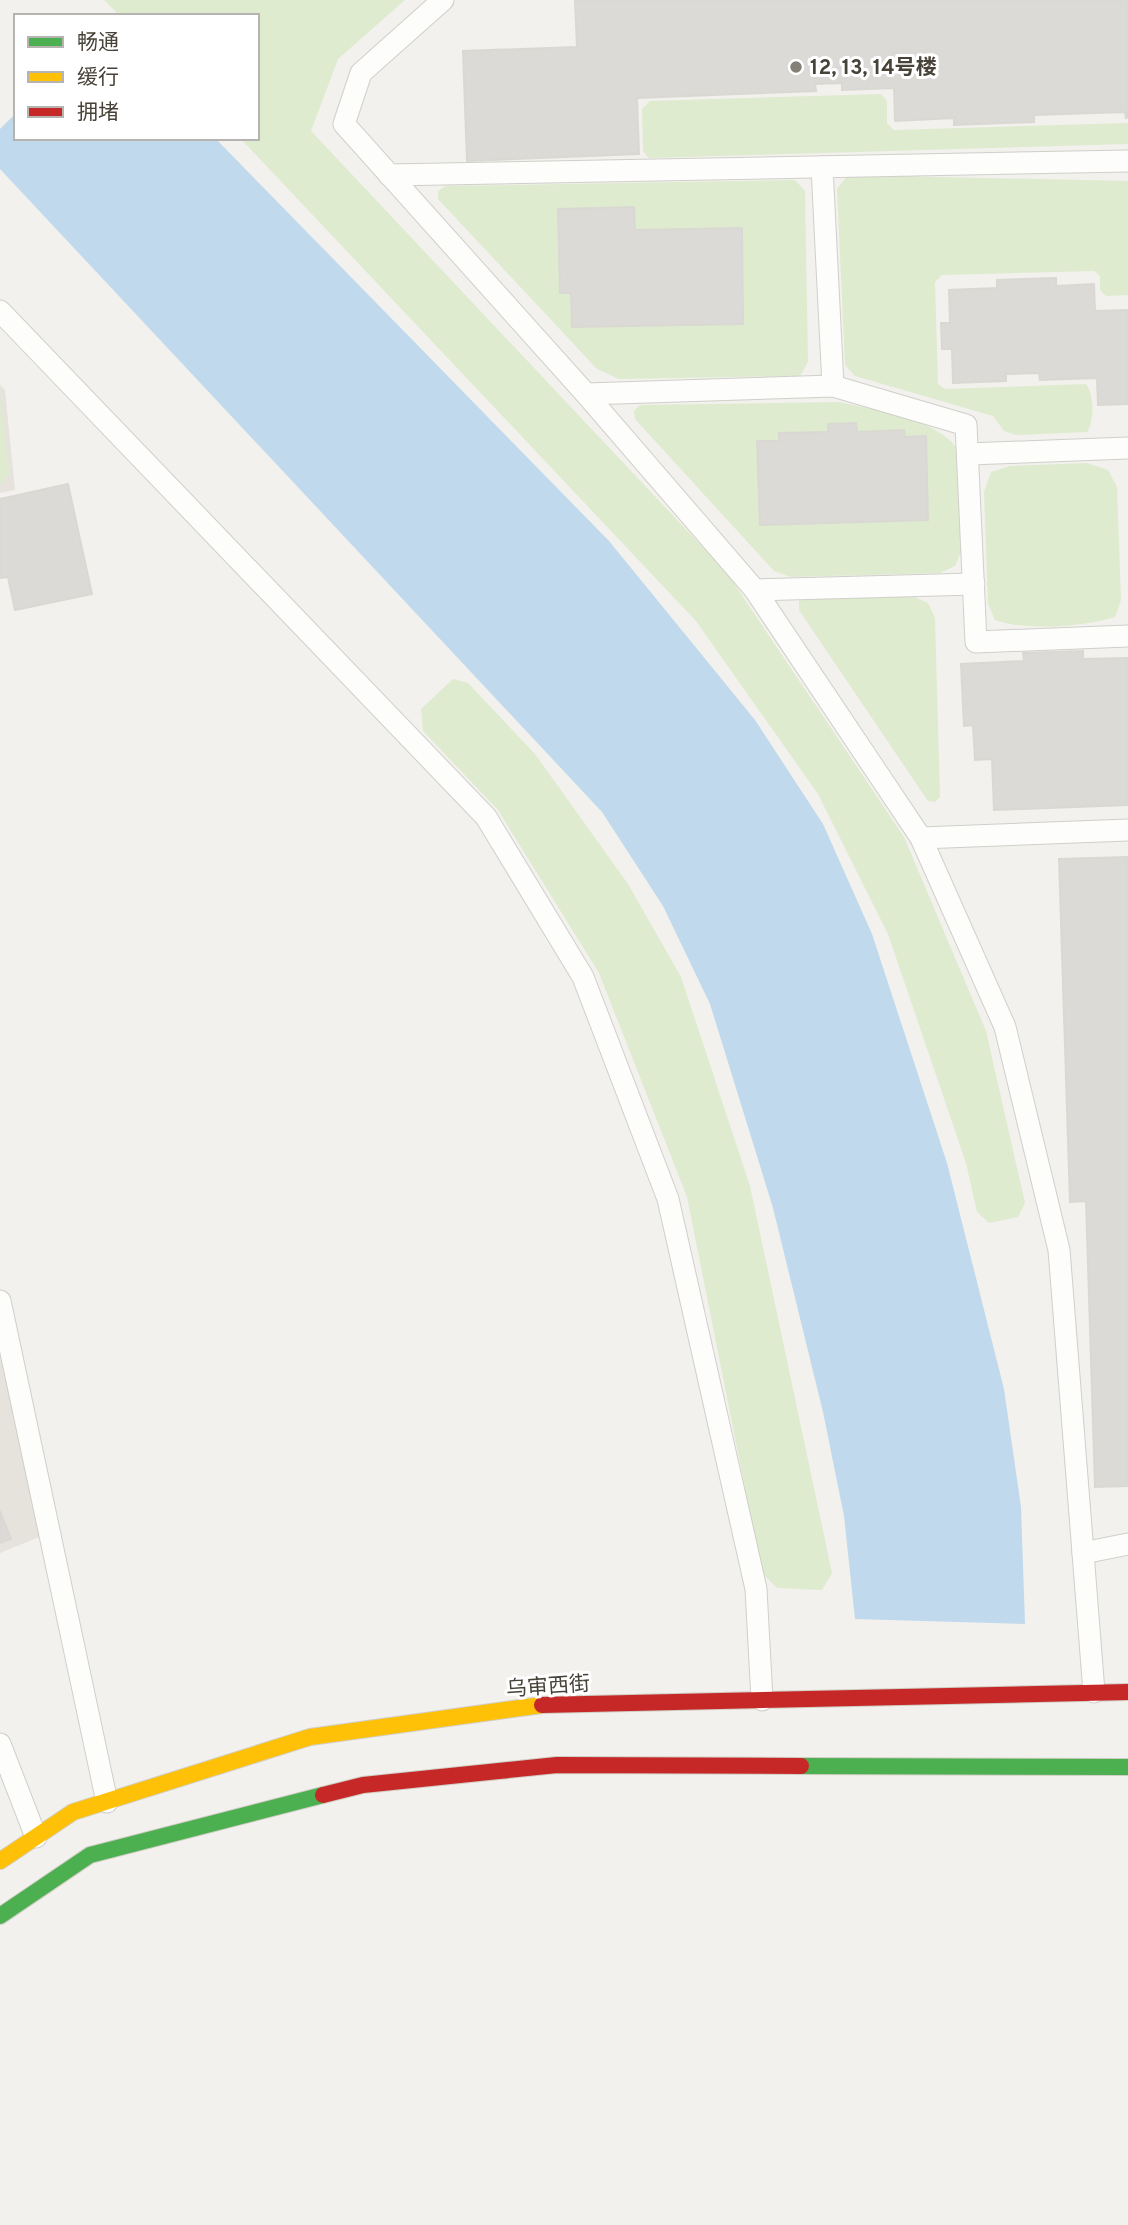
<svg xmlns="http://www.w3.org/2000/svg" width="1128" height="2225" viewBox="0 0 1128 2225" font-family="Overpass,'Noto Sans SC',sans-serif">
  <style>
    .residential { fill: #e5e3db }
    .green { fill: #deebcf }
    .water { fill: #c0d9ed }
    .building { fill: #dcdad6; stroke: #dad8d3; stroke-width: 2 }
    .lines { fill: none; stroke-linecap: round; stroke-linejoin: round }
    .lane-casing { stroke: #d0cfca; stroke-width: 23 }
    .fast-casing { stroke: #d0cec4; stroke-width: 18 }
    .slow-casing { stroke: #d0cec4; stroke-width: 18 }
    .jam-casing { stroke: #d0cec4; stroke-width: 18 }
    .lane { stroke: #fdfdfc; stroke-width: 21 }
    .fast { stroke: #4caf50; stroke-width: 16 }
    .slow { stroke: #ffc107; stroke-width: 16 }
    .jam { stroke: #c62828; stroke-width: 16 }
    .poi-dot { fill: #848078; stroke: #fff; stroke-width: 2.5 }
    .labels { text-anchor: middle; stroke-width: 6; stroke-linejoin: round; paint-order: stroke }
    .poi-label { font-size: 21px; font-weight: bold; fill: #484339; stroke: #fff; text-anchor: start }
    .street-label { font-size: 21px; fill: #484339; stroke: #fff }
  </style>
  <rect width="100%" height="100%" fill="#f2f1ed"/>
  <g class="residential">
    <path d="M0,385L5,390L15,490L0,493Z"/>
    <path d="M0,1340L42,1536L0,1553Z"/>
  </g>
  <g class="green">
    <path d="M104,0H405L338,59L311,131L727,573L904,837L986,1031L1025,1203L1018,1217L989,1223L977,1212L966,1163L888,934L818,794L696,621L240,138H257V16H120Z"/>
    <path d="M881,94L887,101V123L894,130L1128,123V144L649,158L643,151L642,109L650,101Z"/>
    <path d="M848,175L1128,181V295L1106,296L1100,290V276L1094,271L942,275L935,282L938,384L945,389L1086,384C1095,396 1094,421 1087,432L1016,435L1004,431L993,416L855,376L845,365L837,189Z"/>
    <path d="M795,180L805,191L808,362L800,376L619,379L597,369L438,199V191L446,186Z"/>
    <path d="M0,395L9,473L0,485Z"/>
    <path d="M839,402C873,410 939,419 958,450L962,550L955,566L940,573L791,577L774,571L635,419L634,411L640,405Z"/>
    <path d="M1087,463L1108,470L1117,487L1121,600L1115,617C1083,627 1027,631 995,620L988,604L984,492L991,472L1010,466Z"/>
    <path d="M910,595L928,603L935,618L940,797L935,802L928,801L799,610V601L807,597Z"/>
    <path d="M453,679L468,683L535,754L628,884L681,977L750,1186L832,1573L822,1590L777,1588L762,1573L687,1197L599,973L498,810L423,731L421,709Z"/>
  </g>
  <path class="water" d="M16,113V138H215L609,541L755,720L823,824L872,934L947,1163L1004,1389L1021,1507L1025,1624L855,1619L844,1516L823,1412L773,1208L710,1004L663,906L602,812L0,169V129Z"/>
  <g class="building">
    <path d="M575,0H1128V117L1126,118L1125,112L1034,115V122L954,125V118L895,121L894,88L842,90V83L815,84L816,91L637,98L639,154L467,161L463,51L577,47Z"/>
    <path d="M634,207L635,230L742,228L743,324L572,327L571,293H560L558,209Z"/>
    <path d="M1056,278V286L1094,284L1095,311L1128,310V404L1098,405L1097,378L1040,380L1039,373L1006,374V381L953,383L952,349H942L941,323H950L949,290L997,288V280Z"/>
    <path d="M856,423L857,432L904,430L905,437L926,436L928,520L760,525L757,441H779V433L828,432V424Z"/>
    <path d="M68,484L92,594L15,610L8,577L0,578V499Z"/>
    <path d="M1083,651V659L1128,658V805L994,810L992,759L975,760L973,725L964,726L961,664L1024,661L1023,653Z"/>
    <path d="M1128,857V1486L1095,1487L1086,1201L1070,1202L1059,859Z"/>
    <path d="M0,1511L11,1539L0,1543Z"/>
  </g>
  <g class="lines">
    <g class="lane-casing">
      <g id="lane">
        <path d="M443,0L361,73L344,124L586,394L755,590L921,838L1005,1027L1059,1250L1094,1692"/>
        <path d="M822,167L833,386"/>
        <path d="M389,175L1128,161"/>
        <path d="M0,311L486,817L583,977L668,1199L756,1589L762,1700"/>
        <path d="M586,394L833,386L966,425L976,642L1128,636"/>
        <path d="M968,454L1128,448"/>
        <path d="M755,590L974,584"/>
        <path d="M921,838L1128,830"/>
        <path d="M0,1301L107,1802"/>
        <path d="M1083,1553L1128,1544"/>
        <path d="M0,1744L36,1837"/>
      </g>
    </g>
    <g class="fast-casing">
      <g id="fast">
        <path d="M801,1766L1128,1767"/>
        <path d="M0,1916L90,1855L323,1795"/>
      </g>
    </g>
    <g class="slow-casing">
      <path id="slow" d="M0,1861L73,1812L310,1737L542,1705"/>
    </g>
    <g class="jam-casing">
      <g id="jam">
        <path d="M542,1705L1128,1692"/>
        <path d="M323,1795L363,1785L557,1765L801,1766"/>
      </g>
    </g>
    <use href="#lane" class="lane"/>
    <use href="#fast" class="fast"/>
    <use href="#slow" class="slow"/>
    <use href="#jam" class="jam"/>
  </g>
  <circle class="poi-dot" cx="796" cy="67" r="7"/>
  <g class="labels">
    <g class="poi-label">
      <text x="810" y="74">12, 13, 14号楼</text>
    </g>
    <g class="street-label">
      <text transform="translate(548 1686) rotate(-4)" y="7">乌审西街</text>
    </g>
  </g>
  <rect x="14" y="14" width="245" height="126" fill="#ffffff" stroke="#b6b4b0" stroke-width="2"/>
  <rect x="28" y="37" width="35" height="10" fill="#4caf50" stroke="#b6b4b0" stroke-width="2"/>
  <text x="77" y="49" font-size="21" fill="#484339">畅通</text>
  <rect x="28" y="72" width="35" height="10" fill="#ffc107" stroke="#b6b4b0" stroke-width="2"/>
  <text x="77" y="84" font-size="21" fill="#484339">缓行</text>
  <rect x="28" y="107" width="35" height="10" fill="#c62828" stroke="#b6b4b0" stroke-width="2"/>
  <text x="77" y="119" font-size="21" fill="#484339">拥堵</text>
</svg>
